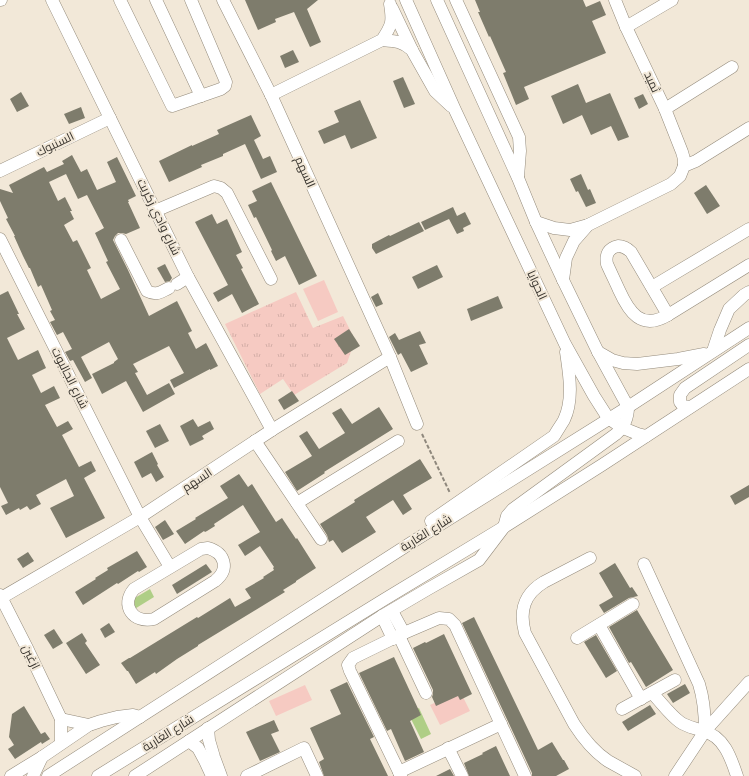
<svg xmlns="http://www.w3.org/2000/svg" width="749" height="776" viewBox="0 0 749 776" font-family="Karla,Cairo,sans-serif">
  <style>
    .grass { fill: url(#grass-tufts) }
    .pitch { fill: #f6cac2 }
    .water { fill: #afce86 }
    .building { fill: #7e7c6c; fill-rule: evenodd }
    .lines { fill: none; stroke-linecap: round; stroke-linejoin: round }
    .minor-casing { stroke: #948b7c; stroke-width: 13 }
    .path { stroke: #8f887d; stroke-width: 2; stroke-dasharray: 4 2; stroke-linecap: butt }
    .minor { stroke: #fff; stroke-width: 12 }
    .labels { text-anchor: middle; stroke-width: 4; stroke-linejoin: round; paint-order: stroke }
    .street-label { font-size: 12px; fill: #39352f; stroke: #f2e8d8 }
  </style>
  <defs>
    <pattern id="grass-tufts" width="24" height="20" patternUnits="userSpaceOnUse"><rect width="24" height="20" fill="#f6cac2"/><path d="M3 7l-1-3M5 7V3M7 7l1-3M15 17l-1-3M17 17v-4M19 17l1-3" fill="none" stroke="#d4aea7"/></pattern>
  </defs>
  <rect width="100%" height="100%" fill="#f2e8d8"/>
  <path class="grass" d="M296,292L313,328L343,316L355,340L347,363L294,395L283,379L260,394L225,324Z"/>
  <g class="pitch">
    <path d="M324,280L338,312L318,321L303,289Z"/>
    <path d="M305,685L312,700L276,716L269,701Z"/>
    <path d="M460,691L470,711L440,725L430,705Z"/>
  </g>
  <g class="water">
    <path d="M150,589L154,597L133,610L128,602Z"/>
    <path d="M419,708L431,734L421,739L408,713Z"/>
  </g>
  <g class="building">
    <path d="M245,0H318L307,9L321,42L310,47L294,12L275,19L276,22L258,30Z"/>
    <path d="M475,0H583L586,7L600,1L606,15L592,21L606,53L524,87L529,99L516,105L503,73L506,72L490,36L489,37L478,12H480Z"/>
    <path d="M293,50L299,62L285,68L280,56Z"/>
    <path d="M403,77L415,104L404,108L393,81Z"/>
    <path d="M578,84L586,103L610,93L629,137L618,141L611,126L591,135L582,115L563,124L551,96Z"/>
    <path d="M21,92L29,106L17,112L10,99Z"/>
    <path d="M643,94L648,104L639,109L634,98Z"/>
    <path d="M360,100L377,138L351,149L345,135L324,144L318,131L339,122L334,111Z"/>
    <path d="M81,107L85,118L69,124L64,114Z"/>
    <path d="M251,115L261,136L254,140L263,159L270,156L277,172L261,179L245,144L223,154V156L201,165L202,167L169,182L159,161L192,145V146L219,134L217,130Z"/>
    <path d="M72,155L81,172L87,169L97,190L116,182L107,162L117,157L136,196L128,200L129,202H128L140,228L126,234L122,233H118L115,236L113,240L128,270L149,316L177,301L192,331L188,333L196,349L206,343L218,366L210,370V369L174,388L170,380L184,373L169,346L133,364L138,372L135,373L147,395L169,383L175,394L143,412L126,381L102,394L92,374L114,363V362L118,359L109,342L81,357L92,378L85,382L73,360L70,361L65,352L72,349L63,332L57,335L50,322L55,320L50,311L52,310L41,285L38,287L30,268H29L23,256L14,236H15L6,219L8,218L0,201V189L13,193L9,185L44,167L47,172L64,164L62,161ZM66,174L78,199L87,195L104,228L95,233L108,261L106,262L120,289L101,299L87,270L91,268L77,240L73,242L64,225L74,219L70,211H72L65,197L58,201L49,182Z"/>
    <path d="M581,174L588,190L590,189L596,203L586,207L578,191L576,192L570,179Z"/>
    <path d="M271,182L317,276L299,285L285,256L276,261L271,251L272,250L256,217L254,218L248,205L257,201L252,191Z"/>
    <path d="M706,185L720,206L707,214L694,193Z"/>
    <path d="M453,207L457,216L465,212L471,224L463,228L464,231L457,234L449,219L425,230L421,222Z"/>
    <path d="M212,214L217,224L227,219L242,252L236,255L243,268L241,269L259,304L242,313L232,294L218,302L213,293L228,285L195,222Z"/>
    <path d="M419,222L424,231L376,254L372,248V244L389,235L390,236Z"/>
    <path d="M165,264L172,278L170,281L165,282L157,268Z"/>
    <path d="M437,265L443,277L418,289L412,277Z"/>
    <path d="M8,291L19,314H17L25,329L7,338L18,360L38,350L46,368L32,375L41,393L54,386L60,398L45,405L57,427L68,421L73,429L62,435L79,467L91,461L96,471L84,478L105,518L66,538L50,508L74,496L66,479L36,495L41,504L30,510L27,506L20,510L19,508L6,515L1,506L8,503L0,487V295Z"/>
    <path d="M378,293L383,304L376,307L371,297Z"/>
    <path d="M498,296L503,308L471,321L467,309Z"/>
    <path d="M349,329L360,346L345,355L334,339Z"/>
    <path d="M420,331L426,343L419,345L428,364L411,372L401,353L398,355L389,337L395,333L399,340Z"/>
    <path d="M292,391L299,401L284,410L278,400Z"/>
    <path d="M379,407L393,429L324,472L325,473L297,491L285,472L312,456L299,436L307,431L319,449L345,433L332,413L341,408L352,424Z"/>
    <path d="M193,419L198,427L210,421L214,429L202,436L204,439L190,446L180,426Z"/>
    <path d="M160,424L169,441L155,448L146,431Z"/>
    <path d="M152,452L158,464L157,465L164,477L156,482L151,473L142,478L134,462Z"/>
    <path d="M420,459L432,478L403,495L412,509L403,515L393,500L366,517L376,532L342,553L333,540L329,542L327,535L320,524L355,502L354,500Z"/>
    <path d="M239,474L248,487L252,484L276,522L282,518L296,539L297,538L316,568L296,581V582L283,590L285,592L198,645V646L177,659L156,674L155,672L136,684L128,671H127L121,663L129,658H130L197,617L198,618L230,598L235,607L251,598L245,589L264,578L263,577L274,570L273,568L274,567L260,546L245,556L238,545L260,532L243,505L214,524L215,526L207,531L205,532L204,531L185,544L176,531L196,519L195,518L228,498L220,486Z"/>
    <path d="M749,485V497L735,505L730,496Z"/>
    <path d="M165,520L174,534L163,540L155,527Z"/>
    <path d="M137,551L147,567L139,572L138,571L118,584L117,583L83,605L75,592L96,579L95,578L108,570L107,568Z"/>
    <path d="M28,552L34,561L23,568L17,559Z"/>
    <path d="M615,563L630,588L632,587L638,596L629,598L604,613L599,605L613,597L599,573Z"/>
    <path d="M206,564L212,572L177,594L172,585Z"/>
    <path d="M637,610L673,670L646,687L631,662L629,663L609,627Z"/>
    <path d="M474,617L538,750L552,742L563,760H564L569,769L556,776H532V773L462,623Z"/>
    <path d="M109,623L115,632L105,638L100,629Z"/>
    <path d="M54,629L63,643L53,649L44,635Z"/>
    <path d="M82,633L87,641L85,643L100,665L86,674L66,643Z"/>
    <path d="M444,634L472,694L460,700L458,696L436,706L432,697L433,694V690L413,648L425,642L426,643Z"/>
    <path d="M596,635L617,671L606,678L584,642Z"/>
    <path d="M394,657L421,715L410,721L424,752L405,761L391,729L387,731L359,673Z"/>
    <path d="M347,682L374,737L370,739L388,776H324L319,762L324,759L310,728L341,714L330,690Z"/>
    <path d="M685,684L690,693L673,703L667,694Z"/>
    <path d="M650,705L656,714L628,731L622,722Z"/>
    <path d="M24,706L41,734L45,732L50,739L42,744L41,742L15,759L8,749L14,745L9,737L12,714Z"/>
    <path d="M274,720L279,731L271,734L280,752L260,761L246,732Z"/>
    <path d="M496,746L510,776H469L464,763L483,754L482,753Z"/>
    <path d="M450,769L454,776H436Z"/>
  </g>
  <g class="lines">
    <g class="minor-casing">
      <g id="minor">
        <path d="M0,0H1"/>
        <path d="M52,0L188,277L272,430"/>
        <path d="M120,0L172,106L221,89L225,86L226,82L191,0"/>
        <path d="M156,0L201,96"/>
        <path d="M223,0L271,95L390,357L417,424"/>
        <path d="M406,0L455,110L565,344L594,396L608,418L623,428L638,434L646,436"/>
        <path d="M456,0L519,137L520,151L518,177"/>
        <path d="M615,0L626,27L665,109L682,152L684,159V166"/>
        <path d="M392,8L413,52L435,91L451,106"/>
        <path d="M626,27L672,0"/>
        <path d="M382,40C395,41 402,41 412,50"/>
        <path d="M271,95L382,40C392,25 393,22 390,4"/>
        <path d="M665,109L732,67"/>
        <path d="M0,171L110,118"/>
        <path d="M155,211L214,186L221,188L227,193L271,279"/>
        <path d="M536,222L554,228L570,230L588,225L671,184L680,176L684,166L696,161L749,128"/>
        <path d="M0,239L140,517L170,567"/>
        <path d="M121,240L147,291C157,296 160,292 169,288"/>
        <path d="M618,246C624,246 627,248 631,252L668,315C641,331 629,312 619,290C615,281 611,273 607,264C605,254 609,248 618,246Z"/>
        <path d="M563,280L566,258L574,241L588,225"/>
        <path d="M177,284L188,277"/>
        <path d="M652,287L749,229"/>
        <path d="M668,315L749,265"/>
        <path d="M713,351L720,330L729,309L744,295L749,292"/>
        <path d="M598,352L612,360L623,363L637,364L678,359L704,354"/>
        <path d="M690,407L683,406L680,402V395L685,388L749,345"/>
        <path d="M255,441L321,539"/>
        <path d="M297,503L398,441"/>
        <path d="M431,521L554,436C557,431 561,425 564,420C574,399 569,373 566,352"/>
        <path d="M208,548C225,553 230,569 215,581L154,619C133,624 120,605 134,589L201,549Z"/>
        <path d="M590,558L544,582C524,594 519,611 525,633L574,724C583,738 593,751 608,761C617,766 626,771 635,776"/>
        <path d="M644,564L699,684C704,700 705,715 705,731"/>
        <path d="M0,595L28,650L61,719V743"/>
        <path d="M1,598L140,517L272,430L390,357"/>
        <path d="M392,611L404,633"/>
        <path d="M382,616L393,639"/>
        <path d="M599,625L641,699"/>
        <path d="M399,636L426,693"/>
        <path d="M577,638L633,604"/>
        <path d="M652,693C661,702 670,715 680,722C687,727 695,728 703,731C724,736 731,758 737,776"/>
        <path d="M622,709L675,680"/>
        <path d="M61,719L89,725"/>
        <path d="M208,728L209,740L214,757L221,776"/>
        <path d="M189,741L198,748L205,761L212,776"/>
        <path d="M448,748L462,776"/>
        <path d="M399,772L501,724"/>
        <path d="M11,776L42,757L89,725L101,721L117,717L133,715L140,717"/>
        <path d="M33,776L42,757"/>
        <path d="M48,776L417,539L628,407L749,328"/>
        <path d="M98,776L385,599L504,527L602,465L749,369"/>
        <path d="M135,776L382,616L428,589L479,560L504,527L507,516L513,509L616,434C625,426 628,418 628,407L598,352L563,280L536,222L518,178L437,0"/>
        <path d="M247,776L304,748L317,776"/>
        <path d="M401,776L350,671L348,665L353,658L404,633L439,618L449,619L455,625L525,776"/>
        <path d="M675,776L705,731L749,682"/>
      </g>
    </g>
    <path class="path" d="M422,434L450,493"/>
    <use href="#minor" class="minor"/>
  </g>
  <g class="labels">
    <g class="street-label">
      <text transform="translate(652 82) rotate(65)" y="4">ثميد</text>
      <text transform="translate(55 144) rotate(-26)" y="4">السنبوك</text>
      <text transform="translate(305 172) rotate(66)" y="4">السهم</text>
      <text transform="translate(159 217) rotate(64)" y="4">شارع وادي زكريت</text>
      <text transform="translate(537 285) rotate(65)" y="4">الحوايا</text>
      <text transform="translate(70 378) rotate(63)" y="4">شارع الجالبوت</text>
      <text transform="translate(197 480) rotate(-33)" y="4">السهم</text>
      <text transform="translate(426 533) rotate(-32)" y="4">شارع الغارية</text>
      <text transform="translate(31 657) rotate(64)" y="4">ازغين</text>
      <text transform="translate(168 733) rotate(-32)" y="4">شارع الغارية</text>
    </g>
  </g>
</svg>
